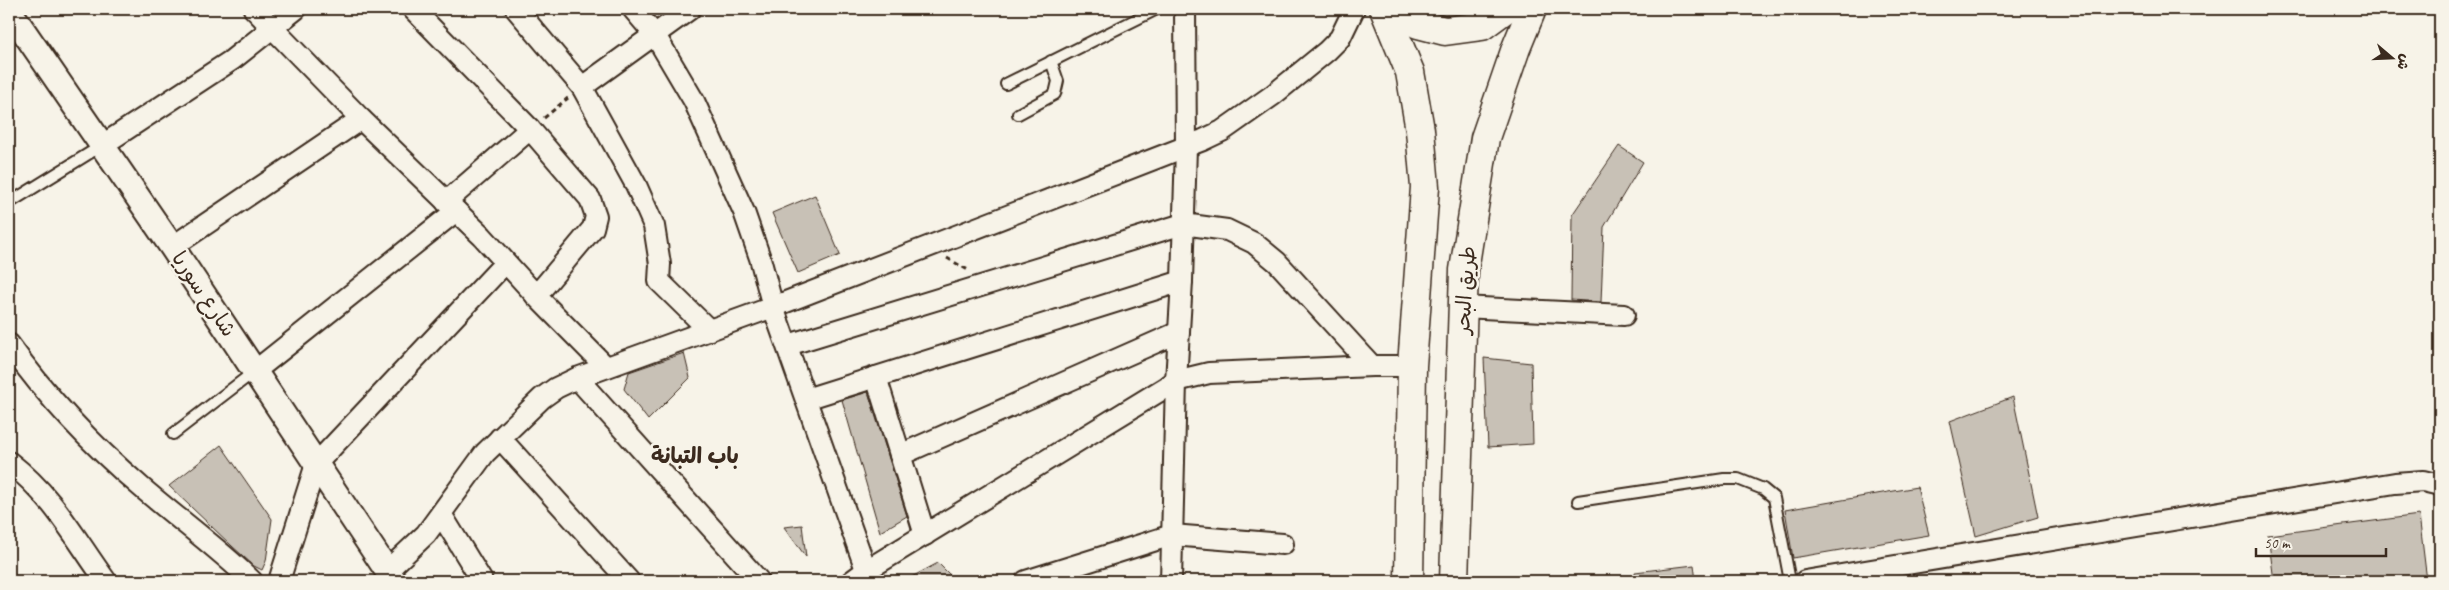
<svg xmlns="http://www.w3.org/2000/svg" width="2449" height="590" viewBox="0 0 2449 590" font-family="Caveat,'Playpen Sans Arabic',sans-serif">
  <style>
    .building { fill: #c8c1b6; stroke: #3b2a1e }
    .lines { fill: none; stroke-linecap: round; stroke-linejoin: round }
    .service-casing { stroke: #3b2a1e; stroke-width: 14 }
    .minor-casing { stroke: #3b2a1e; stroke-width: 24 }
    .tertiary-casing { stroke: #3b2a1e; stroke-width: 28 }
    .trunk-casing { stroke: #3b2a1e; stroke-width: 31 }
    .path { stroke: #3b2a1e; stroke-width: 3; stroke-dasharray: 5 4; stroke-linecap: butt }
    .service { stroke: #f7f3e8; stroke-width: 10 }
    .minor { stroke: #f7f3e8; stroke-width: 20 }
    .tertiary { stroke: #f7f3e8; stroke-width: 24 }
    .trunk { stroke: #f7f3e8; stroke-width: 28 }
    .labels { text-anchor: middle; stroke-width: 5; stroke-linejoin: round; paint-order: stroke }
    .street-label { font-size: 21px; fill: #3b2a1e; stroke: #f7f3e8 }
    .neighbourhood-label { font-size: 22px; font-weight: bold; fill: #3b2a1e; stroke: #f7f3e8 }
  </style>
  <rect width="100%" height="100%" fill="#f7f3e8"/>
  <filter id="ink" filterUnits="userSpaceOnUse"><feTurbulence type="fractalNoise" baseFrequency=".02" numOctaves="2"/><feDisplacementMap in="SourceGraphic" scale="10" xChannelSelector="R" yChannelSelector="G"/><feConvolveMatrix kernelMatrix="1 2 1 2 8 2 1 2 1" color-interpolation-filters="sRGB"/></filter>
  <g filter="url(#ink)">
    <g class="building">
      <path d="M1619,146L1643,162L1604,227L1601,302L1571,300L1572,215Z"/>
      <path d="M815,195L840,255L798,273L772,213Z"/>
      <path d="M684,353L690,378L648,420L624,389L629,372Z"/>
      <path d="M1484,358L1531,363L1533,444L1488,447Z"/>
      <path d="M868,392L907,516L880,532L842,400Z"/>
      <path d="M2013,397L2038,517L1976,536L1950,421Z"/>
      <path d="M221,445L272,519L266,561L262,570L254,566L232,546L169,486Z"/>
      <path d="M1917,487L1929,535L1793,558L1785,510Z"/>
      <path d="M2419,515L2427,581H2274L2268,535Z"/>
      <path d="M802,525L806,557L784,527Z"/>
      <path d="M938,563L956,581H904Z"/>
      <path d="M1694,565L1696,581H1635V572Z"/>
    </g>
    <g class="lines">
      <g class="service-casing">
        <g id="service">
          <path d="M1006,84L1157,9"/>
          <path d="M1018,114L1055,94L1058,81L1051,61"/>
          <path d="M9,203L101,146"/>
          <path d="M173,434L255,371"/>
          <path d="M1578,501L1724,479H1738L1763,489L1774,498L1790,581"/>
        </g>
      </g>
      <g class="minor-casing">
        <g id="minor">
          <path d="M254,9L361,119L482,236L540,300L606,367"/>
          <path d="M413,9L530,129L590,199L596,216L593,228L536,296"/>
          <path d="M516,9L582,87L636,185L654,226L660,264L659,281L709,330"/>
          <path d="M633,9L655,35L694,101L744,212L760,258L773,307L870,581"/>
          <path d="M582,87L690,9"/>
          <path d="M101,146L232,60L296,9"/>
          <path d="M446,202L530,129"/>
          <path d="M172,247L361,119"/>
          <path d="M1462,307L1624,315"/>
          <path d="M9,344C46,396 93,446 141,487C178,519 217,547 252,581"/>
          <path d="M788,345L1183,224L1227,230L1254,243L1277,262L1372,366"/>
          <path d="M255,371L456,211"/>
          <path d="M876,377L925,535"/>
          <path d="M577,378L759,581"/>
          <path d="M806,399L1182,281"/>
          <path d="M500,438L629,581"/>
          <path d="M900,455L1179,332"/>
          <path d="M9,462C54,497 74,537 106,581"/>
          <path d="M441,514L482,581"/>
          <path d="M388,570L426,534L485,453L542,398L556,388L577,378L773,307L1203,140L1222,131L1273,95L1327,51L1340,38L1354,9"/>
          <path d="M279,581L316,464L505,263"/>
          <path d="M852,581L867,570L1176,381L1209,373L1372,366H1412"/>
          <path d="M1026,581L1172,535L1283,544"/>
          <path d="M1171,581L1176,381L1182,281L1186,147L1185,9"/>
          <path d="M1805,581L2395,483L2423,481L2440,485"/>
        </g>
      </g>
      <g class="tertiary-casing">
        <path id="tertiary" d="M9,10L172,247L394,581"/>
      </g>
      <g class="trunk-casing">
        <g id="trunk">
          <path d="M1384,9L1410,72L1420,130L1425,187L1412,366L1409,581"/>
          <path d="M1395,9L1418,24L1445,31L1482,26L1505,9"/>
          <path d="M1454,581L1464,270L1485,138L1516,48L1532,9"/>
        </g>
      </g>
      <g class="path">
        <path d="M544,118L568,98"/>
        <path d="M947,258L968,270"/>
      </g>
      <use href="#service" class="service"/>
      <use href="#minor" class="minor"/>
      <use href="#tertiary" class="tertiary"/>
      <use href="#trunk" class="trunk"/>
    </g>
  </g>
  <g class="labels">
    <g class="street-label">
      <text transform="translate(1465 290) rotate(-86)" y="7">طريق البحر</text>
      <text transform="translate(204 294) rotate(56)" y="7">شارع سوريا</text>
    </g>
    <g class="neighbourhood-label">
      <text x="695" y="463">باب التبانة</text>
    </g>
  </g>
  <rect width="2449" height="590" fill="none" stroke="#f7f3e8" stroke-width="30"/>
  <rect x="15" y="15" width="2419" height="560" fill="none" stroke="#3b2a1e" stroke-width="2" filter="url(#ink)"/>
  <g transform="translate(2392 58) rotate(109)" stroke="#f7f3e8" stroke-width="4" paint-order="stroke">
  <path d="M0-4L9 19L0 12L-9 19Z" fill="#3b2a1e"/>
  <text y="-8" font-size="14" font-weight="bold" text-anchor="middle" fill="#3b2a1e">ش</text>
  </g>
  <path d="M2256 548v8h130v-8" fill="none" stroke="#3b2a1e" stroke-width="2.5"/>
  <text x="2264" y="548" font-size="15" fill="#3b2a1e" stroke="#f7f3e8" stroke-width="4" paint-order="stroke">50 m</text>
</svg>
